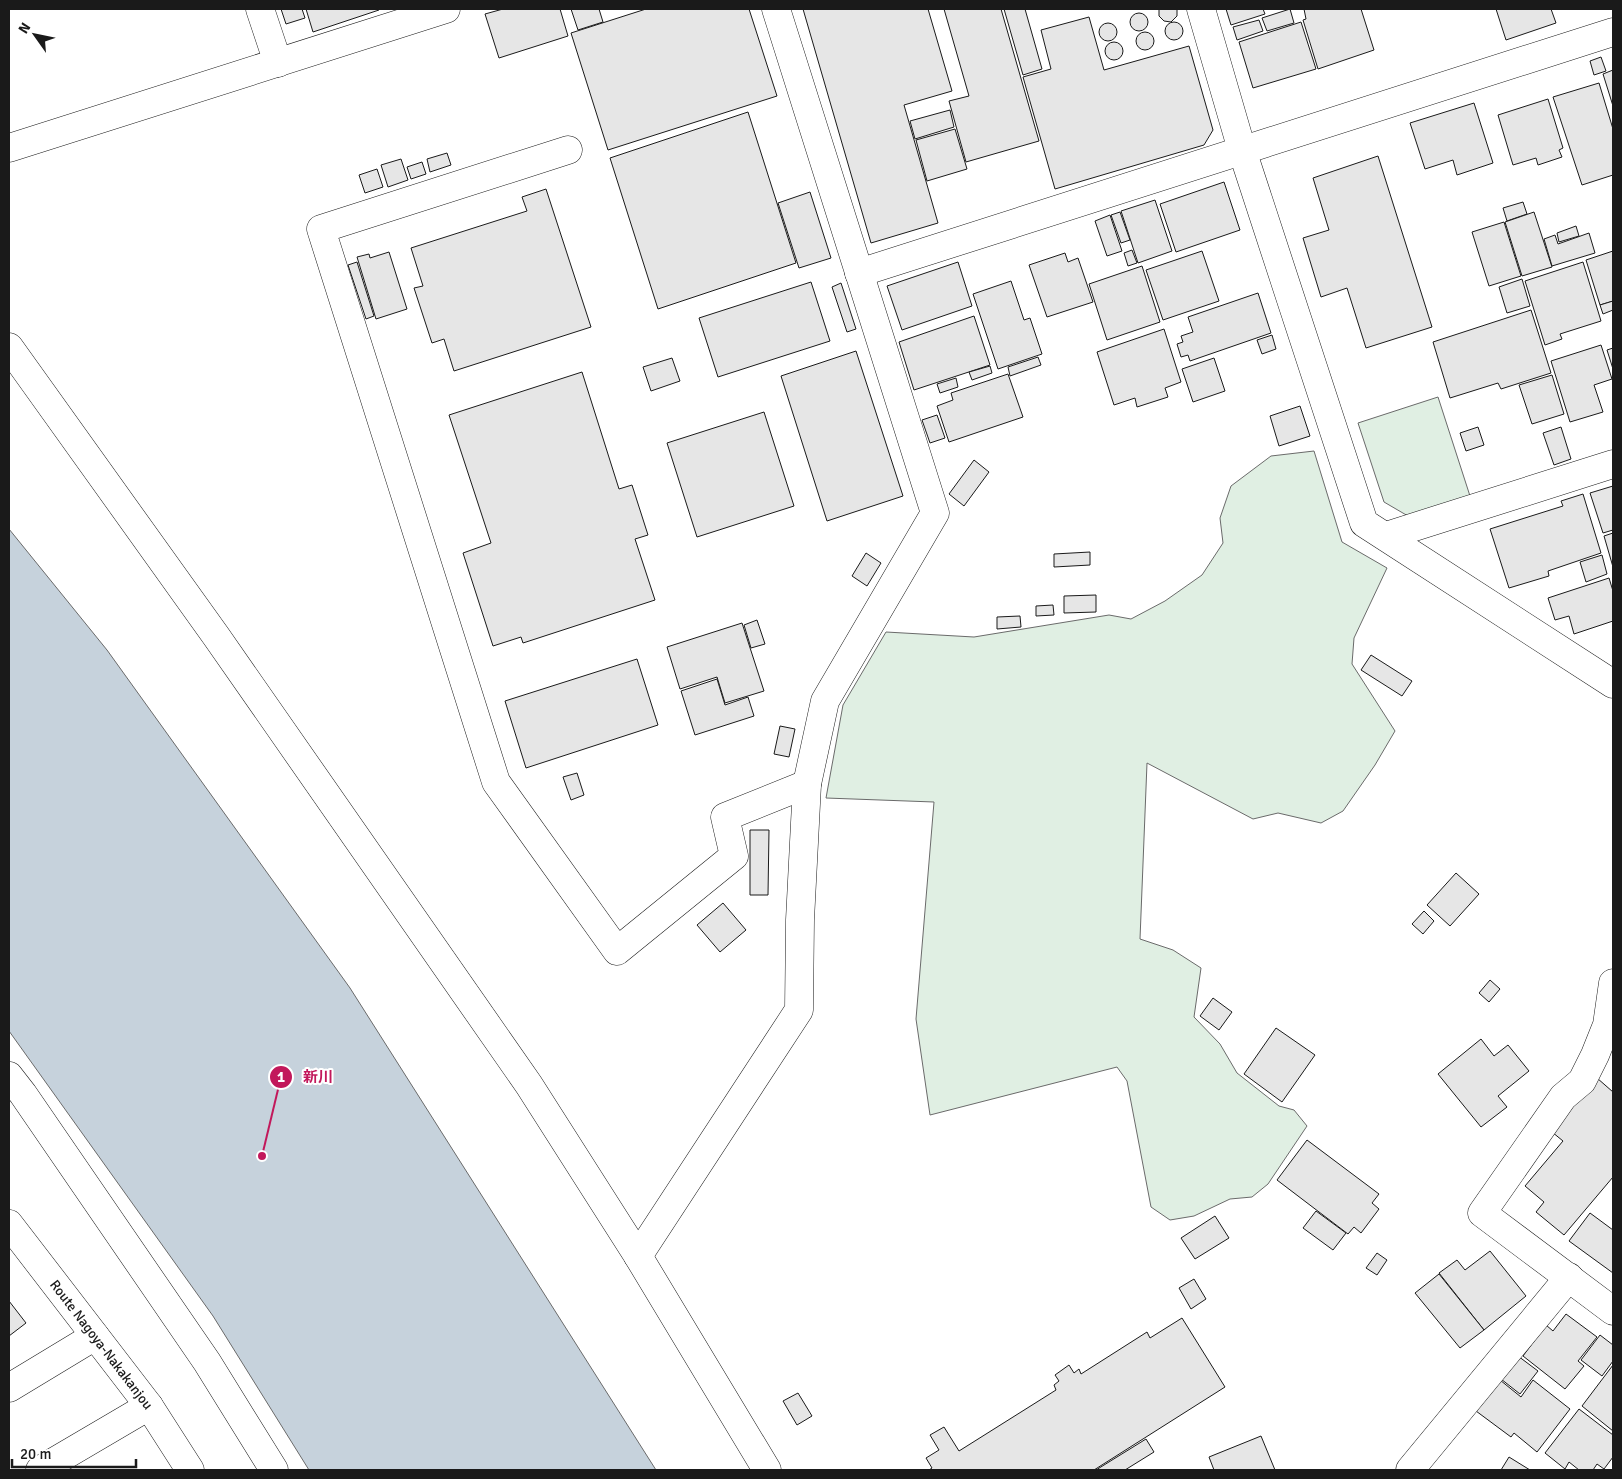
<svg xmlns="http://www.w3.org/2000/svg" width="1622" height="1479" viewBox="0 0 1622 1479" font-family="Signika,'Noto Sans JP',sans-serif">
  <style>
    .green { fill: #e0efe3; stroke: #6a6a6a }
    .water { fill: #c6d2dc; stroke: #6a6a6a }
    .building { fill: #e6e6e6; stroke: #1a1a1a }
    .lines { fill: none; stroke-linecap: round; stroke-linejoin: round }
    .minor-casing { stroke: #1a1a1a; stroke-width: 29 }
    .major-casing { stroke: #1a1a1a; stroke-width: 29 }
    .minor { stroke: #fff; stroke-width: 28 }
    .major { stroke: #fff; stroke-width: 28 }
    .labels { text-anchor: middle; stroke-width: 4; stroke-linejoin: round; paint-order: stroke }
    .street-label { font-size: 14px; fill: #1a1a1a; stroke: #fff }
    .leader { fill: none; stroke: #c2185b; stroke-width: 2 }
    .callout-dot { fill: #c2185b; stroke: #fff; stroke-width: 2 }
    .mark-label { font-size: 15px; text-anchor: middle; font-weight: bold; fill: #fff }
    .callout-label { font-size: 15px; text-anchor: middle; font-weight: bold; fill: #c2185b; stroke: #fff; stroke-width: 4; stroke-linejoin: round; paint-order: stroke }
  </style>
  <rect width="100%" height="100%" fill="#fff"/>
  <g class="green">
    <path d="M1438,397L1470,496L1408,516L1384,502L1358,423Z"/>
    <path d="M1314,451L1342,542L1387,568L1354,638L1352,664L1395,731L1375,765L1343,811L1321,823L1278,813L1253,819L1147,763L1140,939L1173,950L1201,968L1194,1017L1220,1044L1237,1073L1279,1106L1294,1110L1307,1126L1268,1184L1252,1197L1230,1199L1194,1216L1170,1220L1151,1207L1127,1081L1117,1067L930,1115L916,1019L934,802L826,798L843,705L886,632L974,637L1109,615L1131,619L1165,601L1202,575L1223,543L1220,518L1231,486L1271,456Z"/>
  </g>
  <path class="water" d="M9,529L107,650L350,988L656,1470H309L213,1316L9,1031Z"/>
  <g class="building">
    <path d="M281,9H302L305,18L286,24Z"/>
    <path d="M306,9H378L379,10L313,32Z"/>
    <path d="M503,9H560L568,36L499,58L485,14Z"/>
    <path d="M571,9H599L603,22L578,30Z"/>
    <path d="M646,9H749L777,96L608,150L571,33Z"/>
    <path d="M803,9H928L952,91L904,105L938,223L871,243Z"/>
    <path d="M944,9H1001L1039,141L966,162L949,101L969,96Z"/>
    <path d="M1004,9H1025L1042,69L1023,75Z"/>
    <path d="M1159,9H1177V16L1171,22L1164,21L1159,16Z"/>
    <path d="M1226,9H1263L1265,14L1231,25Z"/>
    <path d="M1290,9L1294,23L1267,31L1262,18Z"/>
    <path d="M1304,9H1361L1374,50L1318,69L1303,20L1306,19Z"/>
    <path d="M1496,9H1551L1556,23L1506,40Z"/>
    <circle cx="1139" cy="22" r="9"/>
    <path d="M1089,17L1104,70L1189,46L1213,130L1204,145L1055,189L1023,77L1051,69L1041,30Z"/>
    <path d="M1259,20L1263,31L1237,40L1233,27Z"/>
    <circle cx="1174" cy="31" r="9"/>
    <path d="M1301,22L1316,69L1253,88L1239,42Z"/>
    <circle cx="1108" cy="32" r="9"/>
    <circle cx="1145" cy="41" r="9"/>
    <circle cx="1114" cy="51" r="9"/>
    <path d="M1601,57L1606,71L1594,75L1590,61Z"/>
    <path d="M1613,70V106L1603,74Z"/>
    <path d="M1599,83L1613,129V175L1582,185L1553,97Z"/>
    <path d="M1548,99L1563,148L1559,150L1562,157L1538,165L1536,158L1513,165L1498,115Z"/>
    <path d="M1474,103L1493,163L1457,175L1453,160L1425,169L1410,123Z"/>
    <path d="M950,110L954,127L915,139L910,121Z"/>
    <path d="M748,112L796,263L658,309L610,158Z"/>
    <path d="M955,129L967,169L927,181L916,140Z"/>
    <path d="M447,153L451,165L430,172L427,159Z"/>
    <path d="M1378,156L1432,327L1366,348L1347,288L1321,297L1303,238L1329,230L1313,178Z"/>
    <path d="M401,159L408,180L388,187L381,165Z"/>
    <path d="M422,162L426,174L411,179L407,167Z"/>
    <path d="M377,169L383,187L365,193L359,175Z"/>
    <path d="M1224,182L1240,230L1176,252L1160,204Z"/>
    <path d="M546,189L591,327L454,371L444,339L432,343L414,288L423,286L411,248L527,211L522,197Z"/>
    <path d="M810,192L831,258L799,268L778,203Z"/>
    <path d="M1155,200L1172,251L1138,263L1121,211Z"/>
    <path d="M1523,202L1527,214L1507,221L1503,208Z"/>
    <path d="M1120,212L1130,240L1121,243L1111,215Z"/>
    <path d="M1534,212L1552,267L1522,276L1505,222Z"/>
    <path d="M1110,215L1122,251L1107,256L1095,221Z"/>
    <path d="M1504,222L1521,276L1489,286L1472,232Z"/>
    <path d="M1576,226L1579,236L1559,242L1557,233Z"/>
    <path d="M1589,233L1595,253L1552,266L1544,239L1555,235L1558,244Z"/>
    <path d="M1132,250L1137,263L1128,266L1124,253Z"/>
    <path d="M1202,251L1219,301L1163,320L1146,270Z"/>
    <path d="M1613,251V301L1600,305L1586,260Z"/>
    <path d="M389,252L407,309L376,319L357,257L369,254L370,258Z"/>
    <path d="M1065,253L1068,262L1078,258L1093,302L1047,317L1029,265Z"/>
    <path d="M357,262L374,316L366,319L348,265Z"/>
    <path d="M958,262L972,306L902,330L887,286Z"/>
    <path d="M1583,262L1601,321L1560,334L1562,339L1545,345L1525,281Z"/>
    <path d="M1142,266L1160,322L1107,340L1089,284Z"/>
    <path d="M1522,279L1530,306L1507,313L1499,287Z"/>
    <path d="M1011,281L1024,320L1030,318L1042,354L998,369L973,294Z"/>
    <path d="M811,282L830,341L718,377L699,318Z"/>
    <path d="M841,283L856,329L847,332L832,287Z"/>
    <path d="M1258,293L1271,333L1190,361L1188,355L1181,357L1177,344L1183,342L1181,336L1193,332L1188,317Z"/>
    <path d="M1613,301V310L1603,314L1600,305Z"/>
    <path d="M1531,310L1551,373L1501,389L1498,383L1450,398L1433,342Z"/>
    <path d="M974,316L990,365L914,390L899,342Z"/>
    <path d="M1164,329L1181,382L1165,388L1168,397L1137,407L1135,398L1114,405L1097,352Z"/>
    <path d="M1272,335L1276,349L1262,354L1257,340Z"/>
    <path d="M1601,345L1612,379L1594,385L1603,412L1570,422L1551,361Z"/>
    <path d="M1613,348V369L1607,350Z"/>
    <path d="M856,351L903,496L827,521L781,376Z"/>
    <path d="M1038,357L1041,365L1010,376L1008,367Z"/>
    <path d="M672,358L680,381L651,391L643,367Z"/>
    <path d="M1214,358L1225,391L1193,402L1182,369Z"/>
    <path d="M990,366L992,373L972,380L969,372Z"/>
    <path d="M582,372L619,489L632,485L648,535L635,539L655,600L523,643L521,637L493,646L463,553L491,543L449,415Z"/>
    <path d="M1008,374L1023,417L949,442L937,406L953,400L951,393Z"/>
    <path d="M1552,375L1564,414L1532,424L1519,385Z"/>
    <path d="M956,378L958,387L940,393L937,384Z"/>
    <path d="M1300,406L1310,436L1279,446L1270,416Z"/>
    <path d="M764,412L794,506L697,537L667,443Z"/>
    <path d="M937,415L945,438L930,443L922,420Z"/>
    <path d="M1478,427L1484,445L1466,451L1460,433Z"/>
    <path d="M1561,427L1571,459L1554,465L1543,433Z"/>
    <path d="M974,460L989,472L964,506L949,494Z"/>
    <path d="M1613,486V530L1603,533L1590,493Z"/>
    <path d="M1583,494L1601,553L1548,571L1549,576L1509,588L1490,529L1563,506L1561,501Z"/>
    <path d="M1613,533V567L1604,536Z"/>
    <path d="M1090,552V565L1054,567V554Z"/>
    <path d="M866,553L881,563L867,586L852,576Z"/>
    <path d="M1602,555L1607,574L1586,582L1580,562Z"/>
    <path d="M1609,578L1613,591V621L1574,634L1569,616L1555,620L1548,598Z"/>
    <path d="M1096,595V612L1064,613V596Z"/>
    <path d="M1053,605L1054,615L1036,616V606Z"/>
    <path d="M1020,616L1021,627L997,629V617Z"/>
    <path d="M757,620L765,644L751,648L744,625Z"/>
    <path d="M742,623L764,691L725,703L717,677L680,689L667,647Z"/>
    <path d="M1371,655L1412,681L1402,696L1361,670Z"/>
    <path d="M637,659L658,725L526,768L505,701Z"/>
    <path d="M717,679L725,705L748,697L754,716L695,735L681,691Z"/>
    <path d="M780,726L795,729L789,757L774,754Z"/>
    <path d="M577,773L584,795L571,800L563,777Z"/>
    <path d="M750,830H769L768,895H750Z"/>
    <path d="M1456,873L1479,894L1450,926L1427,905Z"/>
    <path d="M723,903L746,930L720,952L697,925Z"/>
    <path d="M1424,911L1434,921L1423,934L1412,924Z"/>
    <path d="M1490,980L1500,989L1489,1002L1479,993Z"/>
    <path d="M1213,998L1232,1012L1219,1030L1200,1016Z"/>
    <path d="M1276,1028L1315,1055L1282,1102L1244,1074Z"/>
    <path d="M1481,1039L1494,1056L1508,1045L1529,1071L1498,1096L1507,1107L1481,1127L1438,1074Z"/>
    <path d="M1597,1078L1613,1092V1177L1564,1235L1536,1212L1544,1202L1525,1186L1563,1141L1552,1132Z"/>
    <path d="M1307,1140L1379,1194L1372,1203L1379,1209L1361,1233L1354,1227L1348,1234L1277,1180Z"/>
    <path d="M1316,1211L1346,1233L1333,1250L1303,1228Z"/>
    <path d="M1590,1213L1613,1230V1273L1569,1241Z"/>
    <path d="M1215,1216L1229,1238L1195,1259L1181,1238Z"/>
    <path d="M1490,1251L1526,1296L1484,1330L1439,1273L1457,1260L1465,1270Z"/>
    <path d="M1377,1253L1387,1260L1377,1275L1366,1268Z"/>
    <path d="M1439,1274L1484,1330L1460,1348L1415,1293Z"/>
    <path d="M1194,1279L1206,1299L1191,1309L1179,1288Z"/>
    <path d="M9,1301L26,1323L9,1336Z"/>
    <path d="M1566,1314L1597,1337L1578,1361L1584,1366L1565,1389L1523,1356L1546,1325L1553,1331Z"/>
    <path d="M1182,1318L1225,1387L1094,1470H929L932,1468L926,1458L939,1450L930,1435L944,1427L959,1451L1056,1390L1054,1385L1059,1381L1055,1375L1069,1365L1074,1373L1079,1369L1081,1374L1147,1332L1150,1338Z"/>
    <path d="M1600,1335L1613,1345V1361L1602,1376L1581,1360Z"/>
    <path d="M1518,1356L1538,1371L1520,1394L1501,1379Z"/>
    <path d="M1613,1365V1431L1582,1406Z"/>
    <path d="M1500,1380L1521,1397L1533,1380L1570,1409L1537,1452L1514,1433L1511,1437L1476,1411Z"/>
    <path d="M798,1393L812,1416L797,1425L783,1401Z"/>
    <path d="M1579,1409L1613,1435V1457L1604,1469L1597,1464L1593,1470H1579L1569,1462L1565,1469L1545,1453Z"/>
    <path d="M1261,1436L1275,1470H1214L1209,1457Z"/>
    <path d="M1146,1439L1154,1452L1125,1470H1096Z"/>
    <path d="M1509,1457L1530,1470H1501Z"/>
  </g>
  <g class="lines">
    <g class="minor-casing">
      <g id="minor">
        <path d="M260,9L278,63"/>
        <path d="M1201,9L1242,150L1364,523L1613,684"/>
        <path d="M9,148L446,9"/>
        <path d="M568,150L321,229L496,782L617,951L734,856L725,817L807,784"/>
        <path d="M859,273L1613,32"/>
        <path d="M9,347L216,636L529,1085L638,1256L767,1470"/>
        <path d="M1386,536L1613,464"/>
        <path d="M1613,983L1607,1025L1595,1055L1582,1081L1563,1097L1482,1213L1613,1311"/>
        <path d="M9,1076L23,1094L207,1362L274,1470"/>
        <path d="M638,1256L799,1010L800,920L807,784L825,701L935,513L776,9"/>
        <path d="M9,1388L95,1336"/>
        <path d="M40,1470L149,1406"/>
        <path d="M1410,1470L1569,1277"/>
      </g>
    </g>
    <g class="major-casing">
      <g id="major">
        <path id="s1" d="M9,1224L149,1406L190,1470"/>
      </g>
    </g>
    <use href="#minor" class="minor"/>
    <use href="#major" class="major"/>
  </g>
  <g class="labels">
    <g class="street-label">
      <text dy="5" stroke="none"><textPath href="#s1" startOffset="152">Route Nagoya-Nakakanjou</textPath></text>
    </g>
  </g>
  <path class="leader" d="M262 1156L281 1077"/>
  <g class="callout-dot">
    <circle cx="262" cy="1156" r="5"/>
    <circle cx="281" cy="1077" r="12"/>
  </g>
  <g class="mark-label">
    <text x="281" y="1082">1</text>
  </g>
  <g class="callout-label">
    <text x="318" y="1082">新川</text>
  </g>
  <rect width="1622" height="1479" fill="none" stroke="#1a1a1a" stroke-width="20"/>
  <g transform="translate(35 35) rotate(303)" stroke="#ffffff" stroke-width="4" paint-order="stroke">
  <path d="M0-4L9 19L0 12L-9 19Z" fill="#1a1a1a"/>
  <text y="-8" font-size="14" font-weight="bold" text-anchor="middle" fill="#1a1a1a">N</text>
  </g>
  <path d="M12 1459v8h124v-8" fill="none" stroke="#1a1a1a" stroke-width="2.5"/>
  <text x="20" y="1459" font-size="15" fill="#1a1a1a" stroke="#ffffff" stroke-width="4" paint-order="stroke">20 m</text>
</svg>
